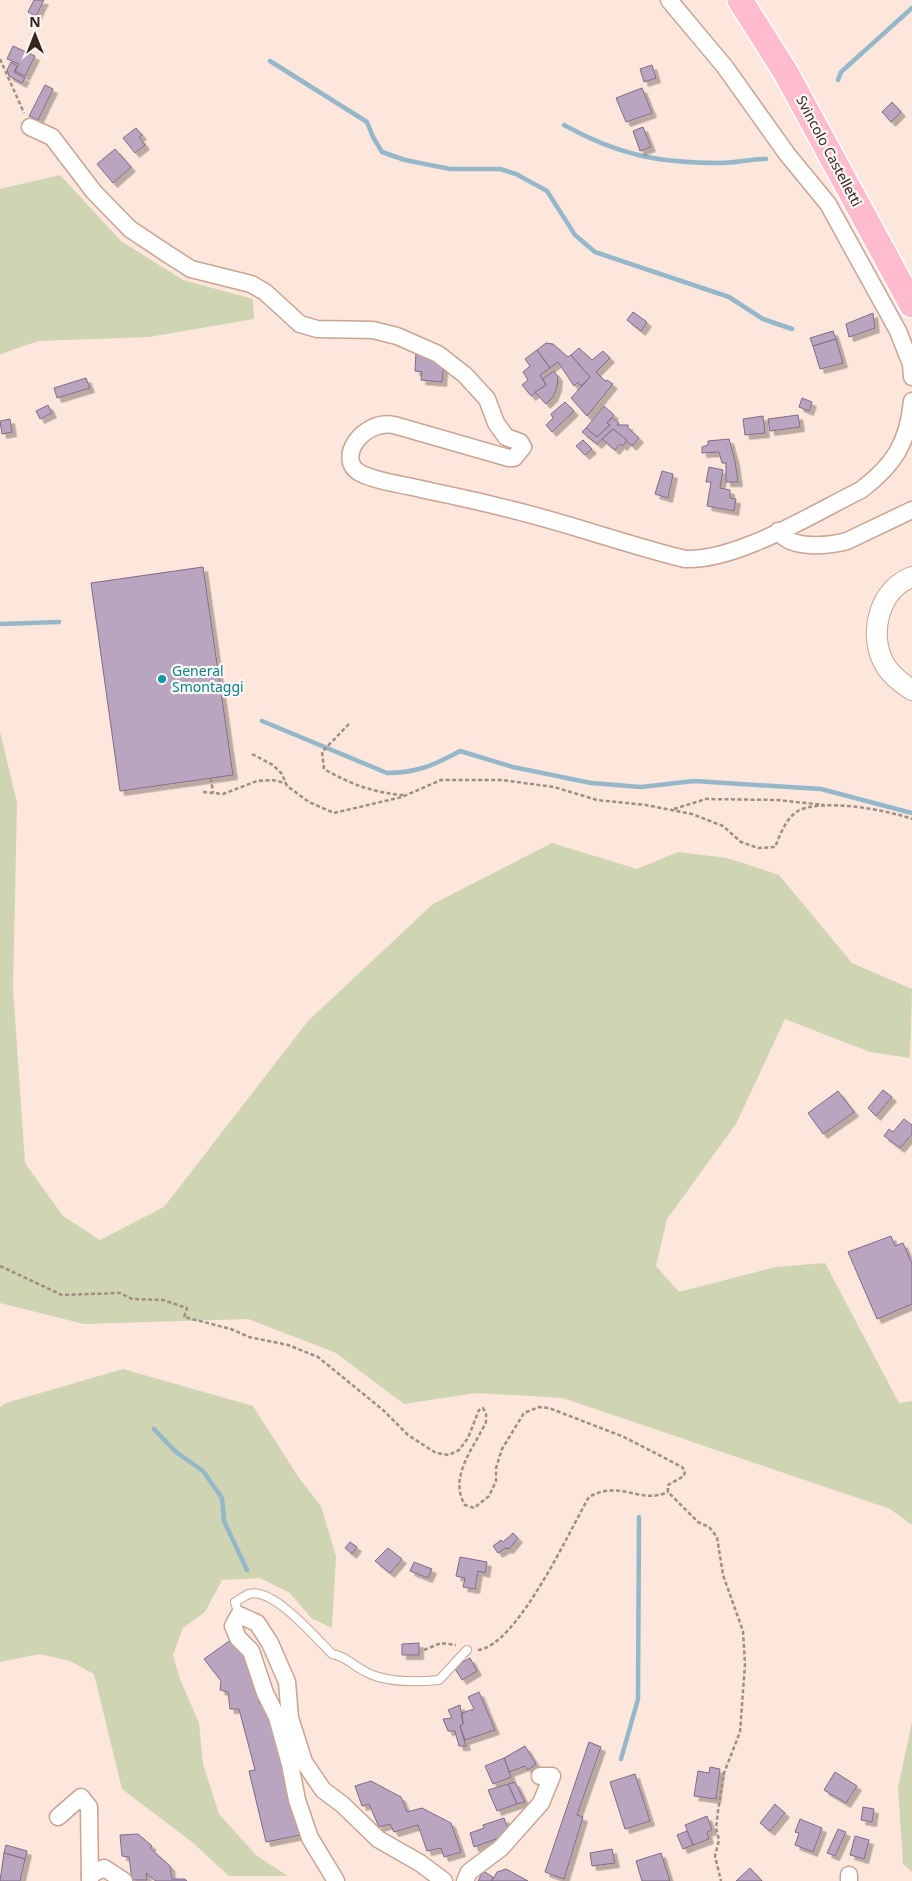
<svg xmlns="http://www.w3.org/2000/svg" width="912" height="1881" viewBox="0 0 912 1881" font-family="'Noto Sans',sans-serif">
  <style>
    .green { fill: #cfd4b3 }
    .lines { fill: none; stroke-linecap: round; stroke-linejoin: round }
    .stream { stroke: #94b8ca; stroke-width: 4.5 }
    .building { fill: #baa5c0; stroke: #816b87; filter: url(#shadow) }
    .service-casing { stroke: #c8a593; stroke-width: 10 }
    .minor-casing { stroke: #c8a593; stroke-width: 19 }
    .tertiary-casing { stroke: #c8a593; stroke-width: 22 }
    .primary-casing { stroke: #fff; stroke-width: 28 }
    .path { stroke: #a08e84; stroke-width: 2.5; stroke-dasharray: 4 2.5; stroke-linecap: butt }
    .service { stroke: #fff; stroke-width: 8 }
    .minor { stroke: #fff; stroke-width: 16 }
    .tertiary { stroke: #fff; stroke-width: 20 }
    .primary { stroke: #febcce; stroke-width: 25 }
    .culture-dot { fill: #0f9aa8; stroke: #fff7f3; stroke-width: 2 }
    .labels { text-anchor: middle; stroke-width: 4.5; stroke-linejoin: round; paint-order: stroke }
    .street-label { font-size: 14px; fill: #352720; stroke: #fff7f3 }
    .culture-label { font-size: 14px; fill: #0d838f; stroke: #fff7f3; text-anchor: start }
  </style>
  <defs>
    <filter id="shadow"><feDropShadow dx="4.5" dy="4.5" stdDeviation="0" flood-color="#0004"/></filter>
  </defs>
  <rect width="100%" height="100%" fill="#fde6db"/>
  <g class="green">
    <path d="M60,175L121,241L183,280L253,299L254,319L149,337L38,341L1,354L0,356V189Z"/>
    <path d="M0,732L17,803L13,988L25,1163L63,1216L100,1240L164,1207L308,1021L433,904L552,843L637,869L678,852L727,858L779,875L852,963L912,989L910,1058L870,1052L785,1019L736,1124L667,1219L656,1266L679,1292L776,1267L825,1263L899,1403L912,1401V1525L890,1509L563,1398L476,1393L404,1404L336,1353L248,1319L84,1324L0,1303Z"/>
    <path d="M123,1369L253,1406L299,1478L321,1506L336,1556L332,1628L311,1618L290,1593L260,1578L222,1580L205,1612L183,1628L173,1655L180,1679L199,1723L203,1764L219,1814L257,1856L288,1876H229L192,1842L122,1789L94,1674L70,1661L39,1654L0,1662V1407L6,1403Z"/>
    <path d="M912,1722V1872L903,1864L898,1788Z"/>
  </g>
  <g class="lines">
    <g class="stream">
      <path d="M270,61L367,122L373,137L382,152L405,160L450,169H500L516,174L547,191L575,235L595,252L729,297L763,319L792,329"/>
      <path d="M838,80L841,72L912,8"/>
      <path d="M564,125C618,155 658,163 720,163C735,163 751,159 766,159"/>
      <path d="M0,624L59,622"/>
      <path d="M262,721L387,773C416,773 435,765 460,751L513,767L591,783L641,787L694,781L821,789L912,813"/>
      <path d="M154,1429L176,1452L203,1471L222,1498L224,1521L247,1570"/>
      <path d="M621,1759L638,1699L639,1517"/>
    </g>
  </g>
  <g class="building">
    <path d="M34,0H44L36,16L28,12Z"/>
    <path d="M13,46L35,56L25,76L15,71L19,64L7,59Z"/>
    <path d="M11,62L17,66L14,72L25,78L22,83L9,76L7,70Z"/>
    <path d="M652,65L656,78L644,82L640,69Z"/>
    <path d="M45,85L53,89L38,120L29,116Z"/>
    <path d="M642,88L652,113L626,122L616,98Z"/>
    <path d="M892,102L901,112L891,122L882,112Z"/>
    <path d="M643,127L651,147L640,151L633,131Z"/>
    <path d="M136,128L142,135L139,137L145,145L135,153L123,138Z"/>
    <path d="M115,149L131,167L113,183L97,164Z"/>
    <path d="M633,312L647,322L641,331L627,320Z"/>
    <path d="M873,313L875,328L849,337L846,324Z"/>
    <path d="M833,331L836,339L813,346L810,338Z"/>
    <path d="M836,339L843,363L820,369L813,346Z"/>
    <path d="M546,343L553,344L568,357L571,355L590,377L581,386L578,382L574,386L558,362L550,368L537,350Z"/>
    <path d="M579,348L592,360L603,351L610,358L596,372L605,381L607,380L613,384L587,416L571,398L590,377L571,355Z"/>
    <path d="M537,350L550,368L540,375L546,385L531,396L522,385L528,380L523,372L530,366L525,359Z"/>
    <path d="M416,351L444,363L442,382L421,380L422,372L415,371Z"/>
    <path d="M554,371L558,377L557,387L553,397L546,404L535,392L546,385L543,379Z"/>
    <path d="M86,378L90,388L57,398L54,388Z"/>
    <path d="M802,398L812,402L809,411L799,407Z"/>
    <path d="M565,402L574,411L552,432L546,425L553,418L551,414Z"/>
    <path d="M48,405L52,413L40,419L36,411Z"/>
    <path d="M604,406L614,415L607,423L610,425L597,437L586,428Z"/>
    <path d="M798,415L800,427L770,431L768,419Z"/>
    <path d="M763,416L765,433L745,435L743,419Z"/>
    <path d="M612,418L619,423L617,425H628V428L639,438L632,446L613,429L597,444L582,432L586,428L597,437L610,425L607,423Z"/>
    <path d="M10,419L12,432L2,434L0,421Z"/>
    <path d="M613,429L627,440L623,446L620,444L615,450L602,439Z"/>
    <path d="M729,439L735,461L738,482H726V463H722L719,452L702,453V447L708,445V441Z"/>
    <path d="M583,440L592,449L585,455L576,446Z"/>
    <path d="M709,467L723,470L720,488L730,490V498L736,499L734,511L707,506L711,482H706Z"/>
    <path d="M662,471L673,474L668,498L655,494Z"/>
    <path d="M203,567L233,775L120,791L91,583Z"/>
    <path d="M883,1090L892,1097L876,1116L868,1108Z"/>
    <path d="M838,1091L854,1112L823,1134L808,1113Z"/>
    <path d="M904,1119L912,1125V1134L900,1148L884,1136L889,1129L893,1132Z"/>
    <path d="M891,1236L895,1246L903,1243L912,1264V1304L877,1319L848,1252Z"/>
    <path d="M513,1533L518,1538L509,1549L506,1548L498,1553L493,1546L501,1540L503,1542Z"/>
    <path d="M350,1542L357,1547L352,1554L345,1548Z"/>
    <path d="M388,1548L402,1559L390,1573L375,1561Z"/>
    <path d="M460,1557L487,1562L485,1573L478,1571L475,1589L463,1587L465,1578L456,1576Z"/>
    <path d="M414,1562L432,1569L428,1578L410,1571Z"/>
    <path d="M232,1639L253,1669L259,1703L269,1701L290,1773L300,1835L266,1842L249,1771L255,1770L239,1709H230L228,1692L220,1690L221,1681L204,1659Z"/>
    <path d="M419,1643V1655H402V1644Z"/>
    <path d="M470,1658L477,1671L462,1680L454,1667Z"/>
    <path d="M479,1692L495,1730L465,1740L460,1726L463,1724L462,1713L474,1709L468,1697Z"/>
    <path d="M460,1705L463,1724L460,1726L466,1746H459L455,1731H448L443,1719L452,1718L448,1710Z"/>
    <path d="M589,1742L601,1747L577,1815L583,1817L564,1879L545,1872Z"/>
    <path d="M525,1746L536,1764L528,1770L525,1766L509,1772L504,1758Z"/>
    <path d="M504,1758L511,1777L493,1784L485,1766Z"/>
    <path d="M710,1767L720,1769L716,1799L694,1796L698,1771L709,1773Z"/>
    <path d="M835,1772L857,1786L846,1803L824,1790Z"/>
    <path d="M635,1774L650,1821L625,1829L610,1782Z"/>
    <path d="M371,1781L401,1797L407,1812L422,1808L451,1823L461,1852L444,1857L441,1848L427,1851L418,1825L394,1832L390,1824L379,1827L369,1804L362,1806L355,1786Z"/>
    <path d="M515,1782L525,1802L517,1804L508,1784Z"/>
    <path d="M508,1784L517,1804L497,1811L488,1790Z"/>
    <path d="M775,1804L785,1813L770,1831L760,1823Z"/>
    <path d="M863,1807L874,1809L872,1822L861,1820Z"/>
    <path d="M707,1816L712,1830L707,1832L709,1839L693,1845L685,1825Z"/>
    <path d="M504,1818L510,1834L474,1847L470,1833L484,1828L483,1825Z"/>
    <path d="M800,1819L822,1828L813,1852L795,1845L799,1833L795,1832Z"/>
    <path d="M838,1829L846,1832L835,1856L827,1853Z"/>
    <path d="M687,1831L693,1845L683,1849L677,1835Z"/>
    <path d="M138,1834L152,1846L150,1848L170,1866L172,1879H185L187,1881H156L146,1873L147,1880H132L129,1857L122,1856L120,1835Z"/>
    <path d="M855,1836L869,1840L864,1859L850,1855Z"/>
    <path d="M6,1845L27,1851L25,1859L4,1853Z"/>
    <path d="M612,1849L615,1863L592,1866L590,1853Z"/>
    <path d="M4,1853L25,1859L20,1881H0Z"/>
    <path d="M661,1853L670,1881H642L636,1861Z"/>
    <path d="M750,1868L762,1881H736Z"/>
    <path d="M506,1869L528,1881H492L497,1872Z"/>
    <path d="M483,1871L493,1877L491,1881H478Z"/>
  </g>
  <g class="lines">
    <g class="service-casing">
      <path id="service" d="M239,1615L235,1602C239,1600 244,1596 249,1594C273,1587 316,1638 332,1654C346,1656 353,1666 366,1672C386,1683 417,1682 439,1680L467,1650"/>
    </g>
    <g class="minor-casing">
      <g id="minor">
        <path d="M669,0L725,67L787,154L828,204L898,331L911,364L912,377"/>
        <path d="M30,127L52,137L94,192L130,229L166,253L191,269L251,284L265,292L300,324L317,329L373,330L397,336L438,354L465,375L487,399L496,423L506,437L520,442L523,447L514,458H509L394,425C363,419 335,459 360,473C375,481 395,483 412,487C443,494 474,500 505,508C565,522 624,544 685,559C738,561 812,514 861,490C894,465 908,443 912,401"/>
        <path d="M778,531C790,550 828,546 847,541L912,510"/>
        <path d="M58,1817L81,1797L89,1807L90,1881"/>
        <path d="M90,1875L104,1868L124,1881"/>
        <path d="M849,1875V1881"/>
        <path d="M336,1881L310,1838L297,1800L290,1764L277,1717L265,1693L251,1651L238,1638L233,1626L239,1615L257,1623L270,1643L287,1682L290,1718L304,1762L323,1790L343,1805L378,1839L420,1863L444,1881"/>
        <path d="M465,1881L469,1872L501,1848L541,1803L552,1776H540"/>
      </g>
    </g>
    <g class="tertiary-casing">
      <path id="tertiary" d="M912,577C879,589 868,634 884,663C890,675 901,683 912,690"/>
    </g>
    <g class="primary-casing">
      <path id="primary" d="M740,0L786,73L912,305"/>
    </g>
    <g class="path">
      <path d="M0,59L24,113"/>
      <path d="M349,724L322,752L324,769C350,784 374,793 404,795"/>
      <path d="M252,754L273,765L282,774L287,786L309,802L334,813L402,797L441,780H502L554,787L597,800L646,805L692,814L723,826L741,842L758,848L775,847C780,835 786,818 798,811C822,798 888,810 912,819"/>
      <path d="M211,778L213,793"/>
      <path d="M203,792L223,794L257,781L272,780L286,783"/>
      <path d="M674,809L706,799L777,800L824,805"/>
      <path d="M0,1266L62,1295L120,1293L132,1299L163,1300L187,1308L184,1317L231,1329L249,1337L288,1345L318,1357L383,1410L408,1435L436,1453L449,1455L459,1450L468,1438L479,1410L483,1408L486,1414V1422C474,1448 448,1477 465,1505L474,1508L489,1496L496,1481V1468L502,1449L524,1413L539,1407L549,1408L624,1437L682,1467L685,1471L684,1476L668,1485V1492L698,1522L709,1527L717,1537L723,1575L743,1631L745,1664L740,1732L724,1773L718,1811L716,1828L719,1840L715,1856L721,1881"/>
      <path d="M424,1650L441,1643L456,1645"/>
      <path d="M478,1650C518,1645 569,1531 589,1497C621,1479 640,1505 668,1492"/>
    </g>
    <use href="#service" class="service"/>
    <use href="#minor" class="minor"/>
    <use href="#tertiary" class="tertiary"/>
    <use href="#primary" class="primary"/>
  </g>
  <circle class="culture-dot" cx="162" cy="679" r="5"/>
  <g class="labels">
    <g class="street-label">
      <text transform="translate(829 151) rotate(62)" y="5">Svincolo Castelletti</text>
    </g>
    <g class="culture-label">
      <text x="172" y="676">General<tspan x="172" dy="16">Smontaggi</tspan></text>
    </g>
  </g>
  <g transform="translate(35 35)" stroke="#fff7f3" stroke-width="4" paint-order="stroke">
  <path d="M0-4L9 19L0 12L-9 19Z" fill="#352720"/>
  <text y="-8" font-size="14" font-weight="bold" text-anchor="middle" fill="#352720">N</text>
  </g>
</svg>
